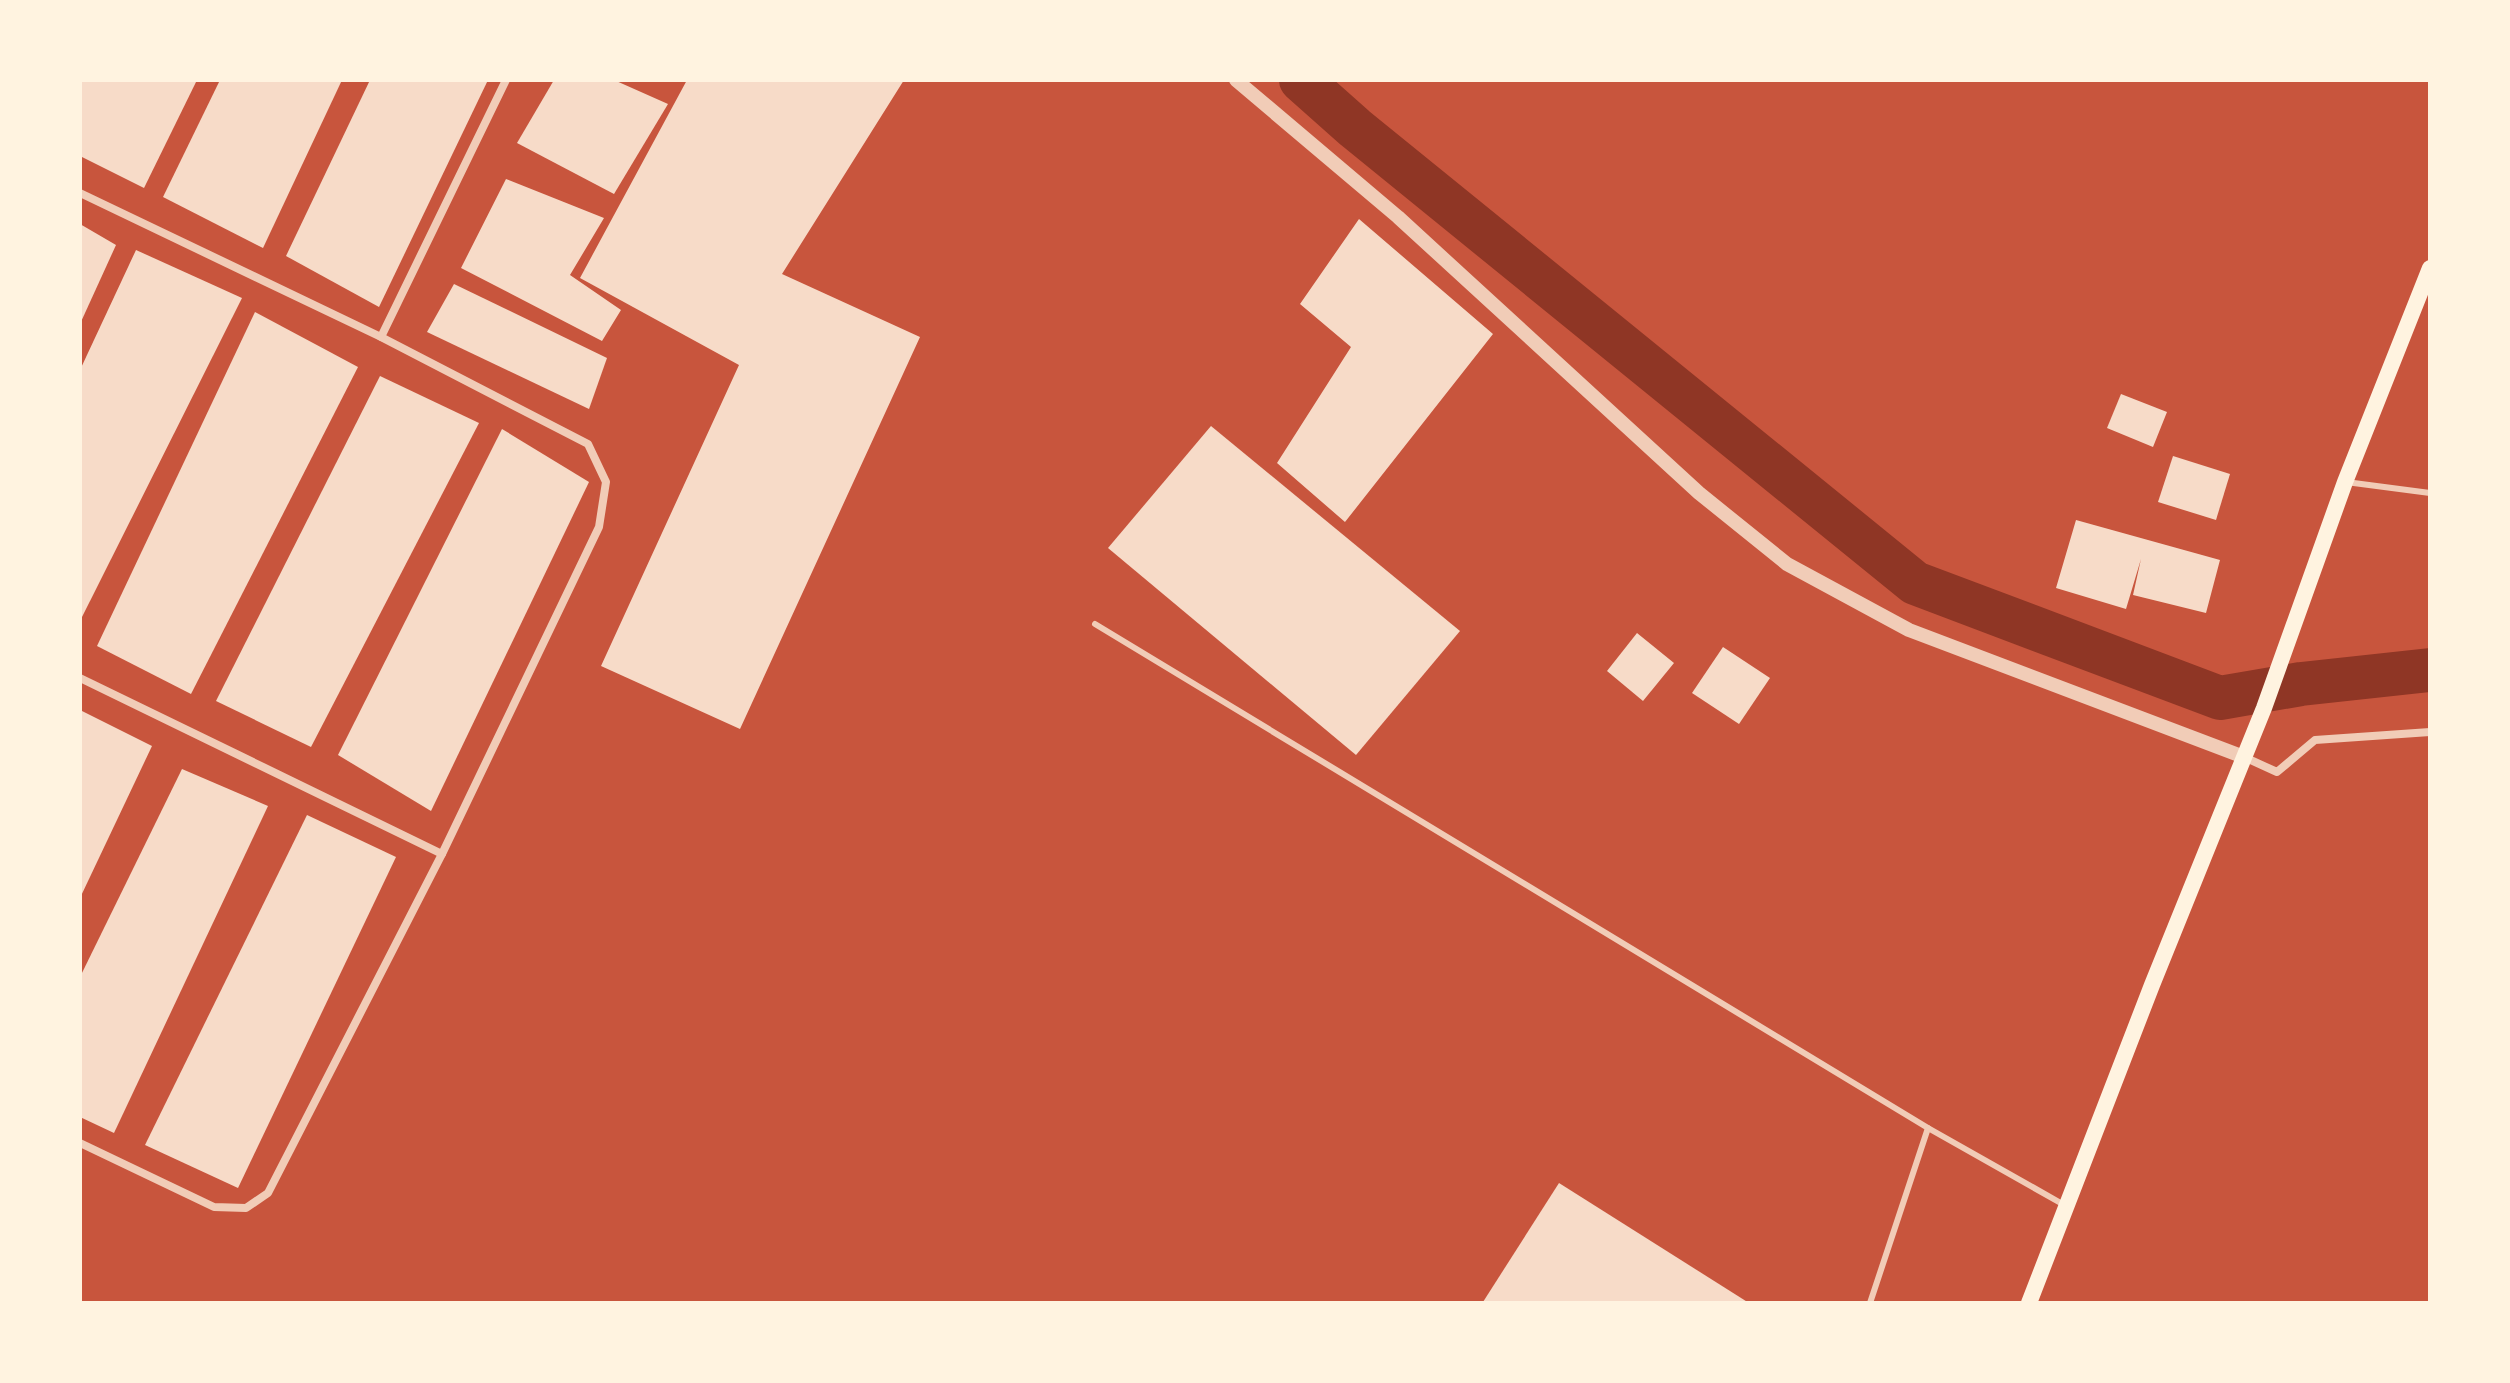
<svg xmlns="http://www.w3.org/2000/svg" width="2510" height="1383" viewBox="0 0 2510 1383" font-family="Montserrat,sans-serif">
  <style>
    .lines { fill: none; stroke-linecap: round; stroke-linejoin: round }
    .canal { stroke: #8f3625; stroke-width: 44 }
    .building { fill: #f7dbc8 }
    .service { stroke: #f1ccb7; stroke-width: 6 }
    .minor { stroke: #f1ccb7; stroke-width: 8 }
    .tertiary { stroke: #f1ccb7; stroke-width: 14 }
    .secondary { stroke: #fff3e0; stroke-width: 16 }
  </style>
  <rect width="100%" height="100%" fill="#c8553d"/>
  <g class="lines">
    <path class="canal" d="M1301,80L1355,128L1915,583L2220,698L2301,684L2430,670"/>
  </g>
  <g class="building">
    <path d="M80,80H197L144,188L80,156Z"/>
    <path d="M220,80H342L263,248L163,197Z"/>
    <path d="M370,80H488L379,307L286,256Z"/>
    <path d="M554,80H614L668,104L614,194L517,143Z"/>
    <path d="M687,80H904L782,274L920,337L740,729L601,666L739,365L580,278Z"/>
    <path d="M506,179L604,218L570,275L621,310L602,341L461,268Z"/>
    <path d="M1359,219L1493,334L1345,522L1277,463L1351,347L1300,304Z"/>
    <path d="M80,224L116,245L80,324Z"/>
    <path d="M136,250L242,298L80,621V370Z"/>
    <path d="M454,284L607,358L589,409L427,332Z"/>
    <path d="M255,312L358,367L191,694L97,646Z"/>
    <path d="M380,376L479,423L311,747L216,701Z"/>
    <path d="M2121,394L2167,412L2153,447L2107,428Z"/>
    <path d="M1211,426L1460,631L1356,755L1108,548Z"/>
    <path d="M502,429L589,482L431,811L338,755Z"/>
    <path d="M2173,456L2230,474L2216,520L2158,502Z"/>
    <path d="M2076,520L2220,560L2206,613L2133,595L2141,559L2126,609L2056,588Z"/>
    <path d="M1637,633L1674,663L1643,701L1607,671Z"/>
    <path d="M1723,647L1770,678L1739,724L1692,693Z"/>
    <path d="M80,710L152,746L80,898Z"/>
    <path d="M182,769L268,806L114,1133L80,1117V977Z"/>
    <path d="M307,815L396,857L238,1188L145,1145Z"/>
    <path d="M1559,1183L1749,1303L1483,1302Z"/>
  </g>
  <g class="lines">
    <g class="service">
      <path d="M2346,482L2430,493"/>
      <path d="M1095,624L1928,1128"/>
      <path d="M1870,1303L1928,1128L2066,1206"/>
    </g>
    <g class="minor">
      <path d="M80,193L381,337L588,444L606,482L599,527L442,854L268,1193L246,1208L214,1207L80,1143"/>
      <path d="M381,337L506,80"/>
      <path d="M80,678L442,854"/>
      <path d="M2244,757L2277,772L2315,740L2430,732"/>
    </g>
    <path class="tertiary" d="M1236,80L1398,217L1699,493L1787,564L1909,630L2244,757"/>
    <path class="secondary" d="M2029,1303L2152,985L2264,708L2345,482L2430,268"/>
  </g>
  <rect width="2510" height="1383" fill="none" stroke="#fff3e0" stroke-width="164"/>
</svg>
